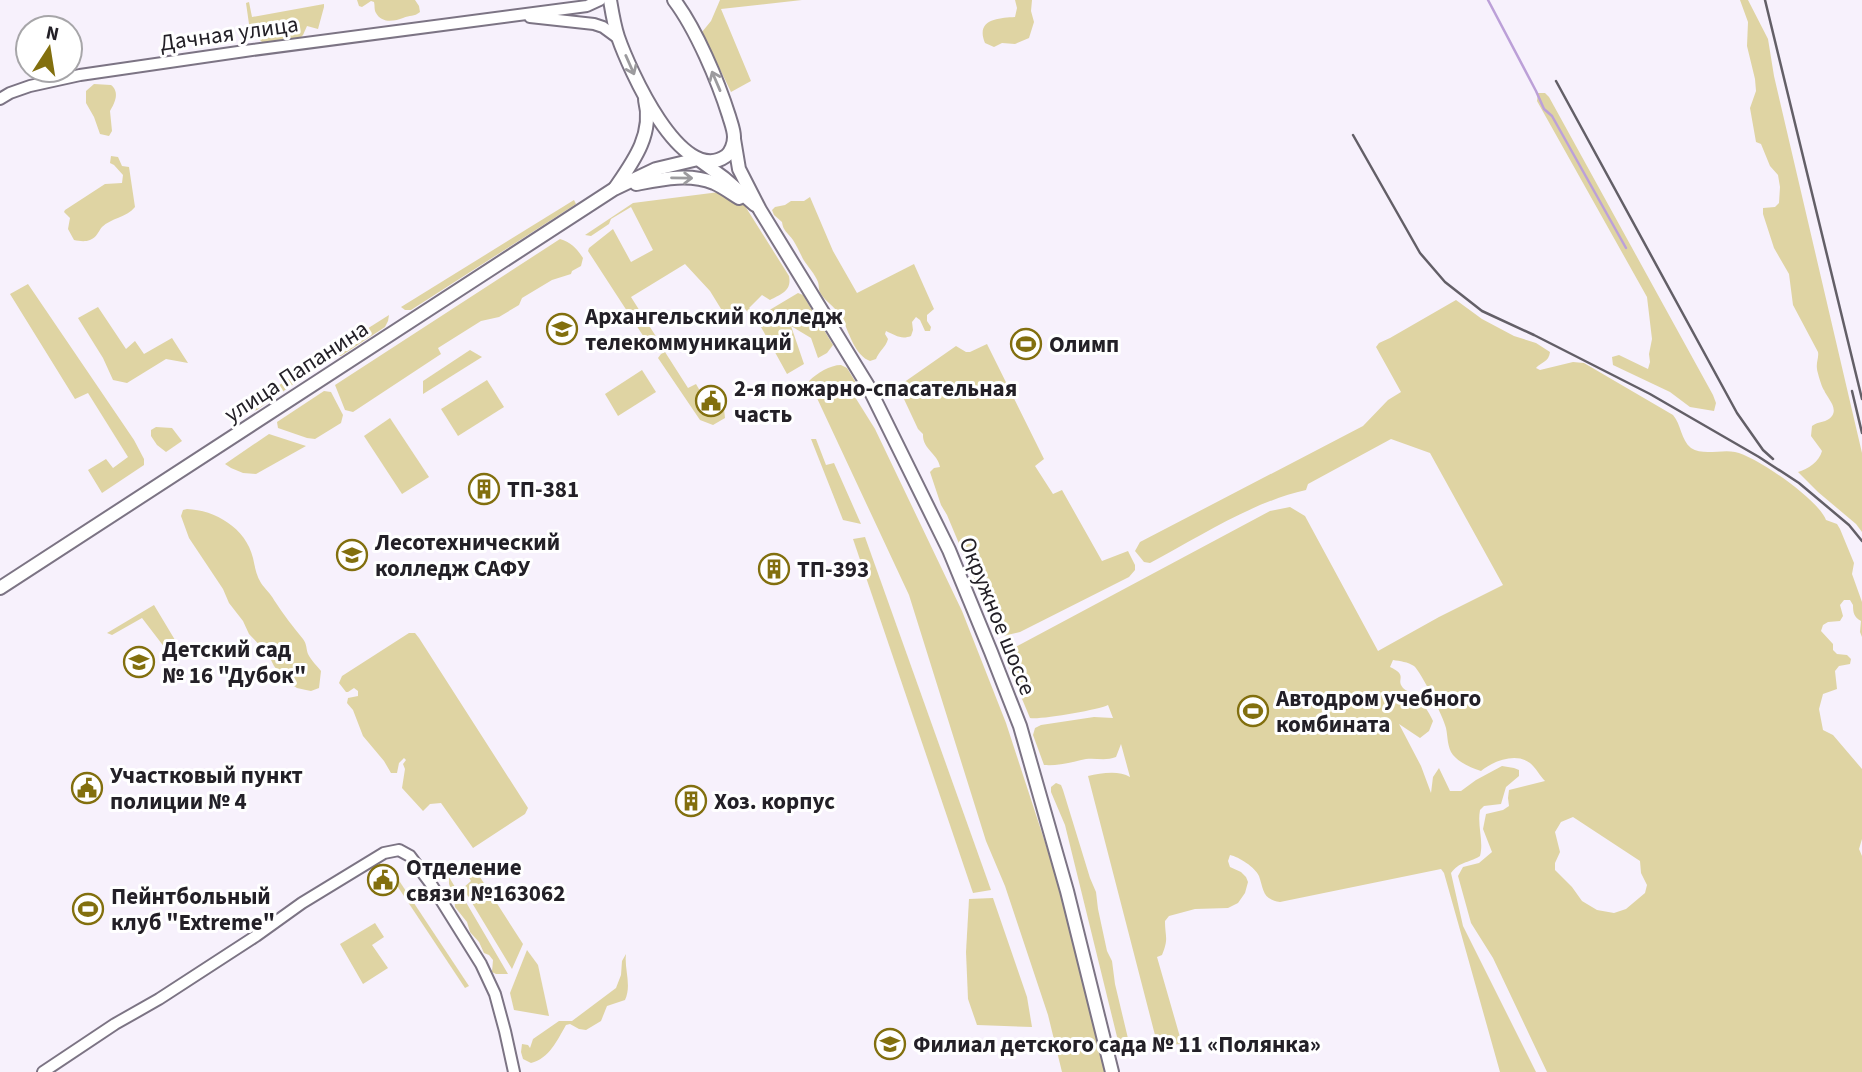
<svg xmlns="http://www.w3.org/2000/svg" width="1862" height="1072" viewBox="0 0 1862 1072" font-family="'Source Sans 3',sans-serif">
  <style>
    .green { fill: #dfd4a3; fill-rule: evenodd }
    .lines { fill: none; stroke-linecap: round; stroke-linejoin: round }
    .stream { stroke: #bca0d8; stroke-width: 2.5 }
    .minor-casing { stroke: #7c7484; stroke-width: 14 }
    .major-casing { stroke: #7c7484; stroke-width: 16 }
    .minor { stroke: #fff; stroke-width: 10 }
    .major { stroke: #fff; stroke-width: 12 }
    .rail { stroke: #635f67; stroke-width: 2.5 }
    .oneway { stroke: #9c9b9e }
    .labels { text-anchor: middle; stroke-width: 6; stroke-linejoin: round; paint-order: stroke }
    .street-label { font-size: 23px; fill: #232027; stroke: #fff }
    .poi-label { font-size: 23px; font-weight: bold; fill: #232027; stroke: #fff; text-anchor: start }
  </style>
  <rect width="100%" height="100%" fill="#f7f1fc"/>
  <g class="green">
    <path d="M357,0H415L419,6L420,12C414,17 410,15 403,18C395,21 382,24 376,13C374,10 375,6 374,2L371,1L362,7L359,6Z"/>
    <path d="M720,0H802L721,9L751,81L731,92L702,32L711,21Z"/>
    <path d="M1015,0H1032L1031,11L1034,22L1029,38L1015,44L1002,43L994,47L985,43C975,19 999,18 1015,17L1017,8Z"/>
    <path d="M1740,0H1748L1768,39L1774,76L1862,453V532L1856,524L1818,492L1798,472C1808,469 1819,462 1822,451L1811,436L1812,426C1818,421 1827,423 1832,416C1838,407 1827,398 1824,390C1822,388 1817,371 1817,369C1816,362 1819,358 1818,352L1793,305L1789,274L1774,248L1763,214V208L1775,207L1779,203L1780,187L1778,175L1770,166L1761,144L1756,142L1750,108L1756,91L1755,79L1747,46L1748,22Z"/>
    <path d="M249,2L252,17L324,4V7L318,29L307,26L303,35L300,38L268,43L262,42L253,33L249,24L246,3Z"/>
    <path d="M94,84L111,85C120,92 115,103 110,111L112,131L109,136L100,134L94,117L86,103V91Z"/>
    <path d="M1538,93H1545L1549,97L1713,395L1716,403L1714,411L1690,407L1670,392L1613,365L1612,357L1619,355L1648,369L1650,362L1649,354L1652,339L1647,297L1537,101Z"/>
    <path d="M111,156L118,157L122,166L129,167L135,207C126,218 111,218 102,227C98,232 97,237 90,240C85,242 79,241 74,240L68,229L70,218L64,212L65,210L105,184L122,183L123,175L114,165L110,163Z"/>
    <path d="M735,190L789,276C792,291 781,294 770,300L762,295L749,308L753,312L749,314L743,306L726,317L710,291L685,264L631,297L662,346L653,351L588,251L589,248L613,229L631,262L653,250L631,207L611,219L609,224L591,236L585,235L633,203Z"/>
    <path d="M810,197L833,251L857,293L914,264L934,309L927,315V321L931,327L930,331H925L920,320L916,317L912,322L913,330L911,336C901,340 895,335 886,331L885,334L888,339C886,347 879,351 876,359L870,361C856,356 849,334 844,322C840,311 830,305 823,297C817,289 820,289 818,282C815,274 808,267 803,259C800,253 797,246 793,240C788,233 783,231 782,222L774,215L772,210L775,207L785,205L791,201H804Z"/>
    <path d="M574,200L576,204L411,310H405L401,307Z"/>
    <path d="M560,239C571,242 577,249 583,258L581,266L572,271L571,274L552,280L522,298L519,305L499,317L481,321L438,348L441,354L353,412L345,410L335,385Z"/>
    <path d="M28,284L134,440L144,459V465L102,493L88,470L106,459L113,468L128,457L88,393L75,399L10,294Z"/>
    <path d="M798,293L803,295L833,345L827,353L818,358L811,338L791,326L804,364L787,374L756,318Z"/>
    <path d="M1456,300L1482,319L1514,336L1536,343L1550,352C1549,362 1541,362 1536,368L1540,370L1573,362L1584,363L1673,415C1681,424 1681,440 1691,448C1703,456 1722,449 1735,452C1756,456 1819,500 1826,520L1837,524L1840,529L1854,563L1852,574L1862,602V637L1860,632L1861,621C1854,617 1853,613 1853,605L1850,600H1844L1840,605L1843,616L1840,621L1828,622L1823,625L1821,631L1833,644V650L1837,654L1847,655L1851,659L1850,664L1839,666L1835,671L1837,689L1823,694L1819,709L1823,730L1833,735L1862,769V839L1859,849L1862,856V1072H1547L1493,958L1471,923L1458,876L1463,867L1479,863L1492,852L1483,829L1486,814L1503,810L1509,806L1508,798L1509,790L1545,781C1540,776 1536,768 1530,763C1516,752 1493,761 1481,771C1471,768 1460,763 1453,755C1447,747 1448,737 1446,728C1444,718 1421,672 1414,666C1408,662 1400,661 1393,660L1390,667C1409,676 1395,679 1403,688C1405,690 1411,693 1413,694C1421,700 1429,712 1433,721L1429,731L1420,738L1399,724L1421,766L1431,793L1433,777L1439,768L1450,791H1461L1476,780L1502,766L1514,768L1519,770V776L1506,787L1501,804L1484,806L1480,810C1477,826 1484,841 1480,856C1467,864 1460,861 1451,873L1463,926L1536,1072H1500L1444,873L1441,869L1280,902C1262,899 1264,890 1259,876C1255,867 1239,857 1230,855L1228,861L1230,867L1241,872L1246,877L1248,882L1245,893L1238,903L1228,908L1195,909L1169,916L1165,921C1165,937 1169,938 1162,955L1157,957L1182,1044L1165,1045L1156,1039L1088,776C1101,773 1119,770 1130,777L1121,744L1116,757C1106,761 1097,758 1086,759C1072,762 1059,766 1044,765L1033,735L1035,728L1041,725L1094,717L1113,718L1108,705C1098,710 1040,720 1030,718L1005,658L1008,651L1270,511L1290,507L1305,516L1378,651L1439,617L1503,585L1430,453L1391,439L1308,484L1306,490C1252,502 1199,537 1150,563L1144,562L1135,551L1140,542L1363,426L1388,400L1401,392L1376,347L1379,343L1390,338ZM1573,817L1640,861L1641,873L1647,885L1645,893L1626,909L1614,913L1597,910L1582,901L1572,887L1555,870V863L1560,852L1555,832L1561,822Z"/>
    <path d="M98,307L126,349L135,341L144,354L172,338L188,363L166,359L127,383L113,380L103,358L78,318Z"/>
    <path d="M389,315L388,321L385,327L341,356H335L332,351Z"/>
    <path d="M987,344L1044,459L1035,466L1053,494L1062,490L1102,561L1128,551L1135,565V570L1129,577L1020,632L1003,636L998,634L994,627L947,515L941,505L930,472L934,468L940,467C938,454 922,449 923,434L918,429L903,397L901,390L903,383L956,346L966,352H970Z"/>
    <path d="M470,350L482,357L423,394V381Z"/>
    <path d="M665,352L688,388L696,384L707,403L724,409L725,418L713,425L700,420L658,358L661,354Z"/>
    <path d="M316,361L315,369L309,373L257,410L249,412L244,408Z"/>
    <path d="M841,365L847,368L855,381L857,387L855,397L875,429L962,611L1006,723L1057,879L1105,1072H1062L1048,1015L1005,886L986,841L909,595L809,381C817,373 830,365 841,365Z"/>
    <path d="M642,370L656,392L618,416L605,394Z"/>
    <path d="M487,380L504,407L458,436L441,409Z"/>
    <path d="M324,391L331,392L343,415L341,423L315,439L307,438L278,428L277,422Z"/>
    <path d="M390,418L429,477L402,494L364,436Z"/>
    <path d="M156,427L172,428L182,441L166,452L157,445L151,436V430Z"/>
    <path d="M269,434L306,446L256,474L243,473L231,468L225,464Z"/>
    <path d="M811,439H816L826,465L834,463L861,524L843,520Z"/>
    <path d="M187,509C215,510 246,528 253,558C255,567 256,575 261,583C265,589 271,594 274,600C283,614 293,627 303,639C307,644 306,649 308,654C311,660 317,666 321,671L319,688L311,691L306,690L297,688L286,681L274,666L268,654L249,634L243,621L229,603L223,589L189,538L181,516L183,510Z"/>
    <path d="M865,537L991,890L973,893L853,539Z"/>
    <path d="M154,605L178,645L170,650L165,648L142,618L112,635L107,633Z"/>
    <path d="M409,633H415L419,638L528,808L525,814L473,848L441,803L430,804L423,811L402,788L405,769L403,764L406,760L404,758L399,763L397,773H391L384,761L363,736L353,710L347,703L348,698L358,696V691L354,688L348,692H346L339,683L342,676Z"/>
    <path d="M1056,783L1061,785L1063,790L1090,878L1096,892L1098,909L1107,951L1112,961L1115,984L1131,1051L1127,1054L1121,1053L1065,825L1051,792V787Z"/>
    <path d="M471,863L523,944L512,969L463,888L471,881L464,869Z"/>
    <path d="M388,864L469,986L465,988L384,866Z"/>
    <path d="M449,877L458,892H460L508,974H496L492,972L493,960L489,955L484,953L479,942L470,932L467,922L455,907L454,895L451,898L448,893L451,890L449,884Z"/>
    <path d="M993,898L1027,997L1032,1027L977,1025L968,999L966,952L969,899Z"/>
    <path d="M375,923L384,937L372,945L388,968L363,984L340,944Z"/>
    <path d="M527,950L538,965L549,1016L514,1010L510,993Z"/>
    <path d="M626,954C624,969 632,985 625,1000L607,1006L601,1021L586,1030L579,1029L570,1024L566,1025C558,1039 549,1059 531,1063L523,1059L521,1052L522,1044L528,1045L530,1048L533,1039L559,1021H572L616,988L621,975L622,961Z"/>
  </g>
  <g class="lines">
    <path class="stream" d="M1488,0L1536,91L1544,109L1552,116L1626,248"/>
    <g class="minor-casing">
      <g id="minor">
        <path d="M530,17L594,24L603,27L618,38"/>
        <path d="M0,99L10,93L30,86L80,75L245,51L587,6L600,0"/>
        <path d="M43,1072L115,1024L159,999L256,936L302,903L384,853L399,850L410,856L431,884L481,964L495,994L505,1031L514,1072"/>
      </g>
    </g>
    <g class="major-casing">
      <g id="major">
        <path d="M610,0C612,12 614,25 618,37C628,66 681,188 726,156C731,152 734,144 734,137C734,130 731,123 729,116C718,81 696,29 674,0"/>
        <path d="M734,139L739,169L760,210L868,386L949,550L991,652L1020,726L1067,891L1112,1072"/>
        <path d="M636,184C662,179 689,173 714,183C723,187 731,193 739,198"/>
        <path d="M615,188C633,162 654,134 645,100"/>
        <path d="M0,588L614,189L656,169L698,159L724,178L755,205"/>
      </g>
    </g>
    <use href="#minor" class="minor"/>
    <use href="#major" class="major"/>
    <g class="rail">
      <path d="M1765,0L1862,399"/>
      <path d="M1556,81L1737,413L1763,450L1773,459"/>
      <path d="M1353,135L1420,253L1445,282L1482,311L1534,335L1650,394L1759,457L1799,483L1849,525L1862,541"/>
      <path d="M1852,391L1862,433"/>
    </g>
  </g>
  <defs><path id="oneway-shaft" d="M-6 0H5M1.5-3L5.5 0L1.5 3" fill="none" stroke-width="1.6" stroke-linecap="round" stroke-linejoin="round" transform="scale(1.75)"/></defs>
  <g class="oneway">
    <use href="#oneway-shaft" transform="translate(630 65) rotate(66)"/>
    <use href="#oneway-shaft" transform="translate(716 81) rotate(-113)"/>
    <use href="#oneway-shaft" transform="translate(682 178) rotate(1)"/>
  </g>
  <defs>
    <g id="university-ring" transform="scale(1.575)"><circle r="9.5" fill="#fff" stroke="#826f0e" stroke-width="1.5"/><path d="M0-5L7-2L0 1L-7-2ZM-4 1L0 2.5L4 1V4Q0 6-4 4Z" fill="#826f0e"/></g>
    <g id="stadium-ring" transform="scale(1.575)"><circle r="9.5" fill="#fff" stroke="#826f0e" stroke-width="1.5"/><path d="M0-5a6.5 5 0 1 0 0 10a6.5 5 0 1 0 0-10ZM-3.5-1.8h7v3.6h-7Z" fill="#826f0e"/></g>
    <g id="civic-ring" transform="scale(1.575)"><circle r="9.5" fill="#fff" stroke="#826f0e" stroke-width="1.5"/><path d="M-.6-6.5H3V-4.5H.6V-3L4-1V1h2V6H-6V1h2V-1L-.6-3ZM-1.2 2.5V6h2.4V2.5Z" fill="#826f0e"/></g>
    <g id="building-ring" transform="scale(1.575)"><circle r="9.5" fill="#fff" stroke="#826f0e" stroke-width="1.5"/><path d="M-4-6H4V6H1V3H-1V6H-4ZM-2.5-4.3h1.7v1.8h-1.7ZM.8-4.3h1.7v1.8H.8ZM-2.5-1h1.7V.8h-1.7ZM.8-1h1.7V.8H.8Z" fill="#826f0e"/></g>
    <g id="school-ring" transform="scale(1.575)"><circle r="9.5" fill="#fff" stroke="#826f0e" stroke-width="1.5"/><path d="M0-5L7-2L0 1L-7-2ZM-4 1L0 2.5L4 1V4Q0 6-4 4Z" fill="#826f0e"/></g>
  </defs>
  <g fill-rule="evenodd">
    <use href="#university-ring" x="562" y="329"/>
    <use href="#stadium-ring" x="1026" y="344"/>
    <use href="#civic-ring" x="711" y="401"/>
    <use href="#building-ring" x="484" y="489"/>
    <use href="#university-ring" x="352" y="555"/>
    <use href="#building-ring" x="774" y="569"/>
    <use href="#school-ring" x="139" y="662"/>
    <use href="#stadium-ring" x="1253" y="711"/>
    <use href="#civic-ring" x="87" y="788"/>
    <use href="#building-ring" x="691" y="801"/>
    <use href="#civic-ring" x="383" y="880"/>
    <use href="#stadium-ring" x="88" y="909"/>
    <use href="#school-ring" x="890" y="1044"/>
  </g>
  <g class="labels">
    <g class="street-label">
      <text transform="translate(229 33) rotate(-8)" y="8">Дачная улица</text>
      <text transform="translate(296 371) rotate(-33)" y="8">улица Папанина</text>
      <text transform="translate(998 616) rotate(68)" y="8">Окружное шоссе</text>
    </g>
    <g class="poi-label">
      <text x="585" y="324">Архангельский колледж<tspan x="585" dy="26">телекоммуникаций</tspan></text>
      <text x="1049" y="352">Олимп</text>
      <text x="734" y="396">2-я пожарно-спасательная<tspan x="734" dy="26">часть</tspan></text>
      <text x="507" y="497">ТП-381</text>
      <text x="375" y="550">Лесотехнический<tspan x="375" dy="26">колледж САФУ</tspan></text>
      <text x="797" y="577">ТП-393</text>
      <text x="162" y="657">Детский сад<tspan x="162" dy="26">№ 16 "Дубок"</tspan></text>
      <text x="1276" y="706">Автодром учебного<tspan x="1276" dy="26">комбината</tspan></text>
      <text x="110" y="783">Участковый пункт<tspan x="110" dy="26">полиции № 4</tspan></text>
      <text x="714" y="809">Хоз. корпус</text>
      <text x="406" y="875">Отделение<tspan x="406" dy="26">связи №163062</tspan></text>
      <text x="111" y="904">Пейнтбольный<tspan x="111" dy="26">клуб "Extreme"</tspan></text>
      <text x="913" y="1052">Филиал детского сада № 11 «Полянка»</text>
    </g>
  </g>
  <g transform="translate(49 49) rotate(12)"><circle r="33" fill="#ffffff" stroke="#a7a6a9" stroke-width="2"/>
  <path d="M0-5L12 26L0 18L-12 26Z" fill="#826f0e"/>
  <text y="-10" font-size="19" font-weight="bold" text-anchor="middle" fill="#232027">N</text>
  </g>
</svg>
